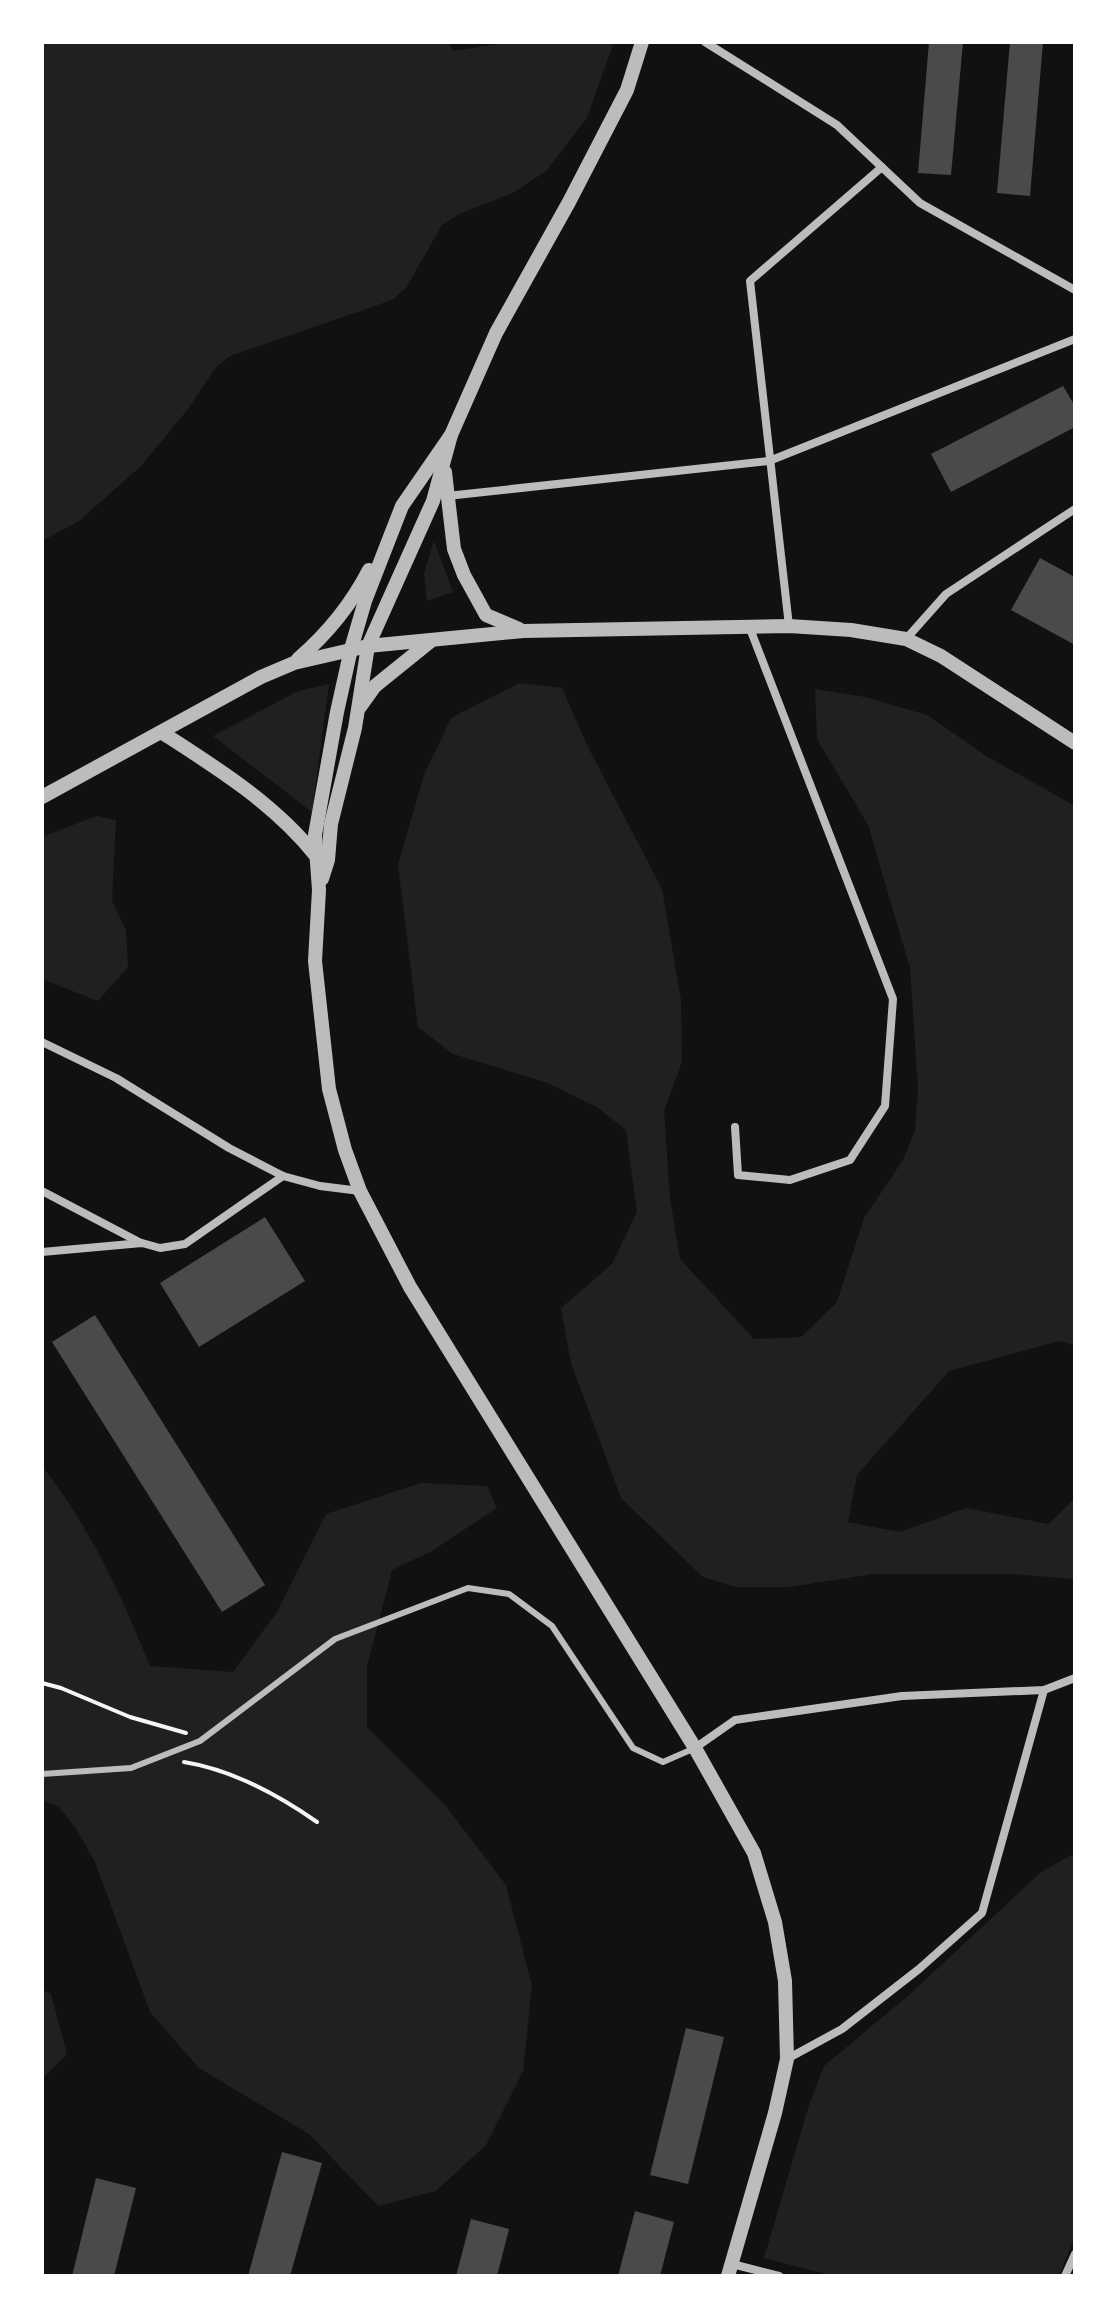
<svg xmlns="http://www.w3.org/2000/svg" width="1117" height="2318" viewBox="0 0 1117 2318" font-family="'Public Sans',sans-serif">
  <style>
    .green { fill: #202020 }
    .building { fill: #4a4a4a }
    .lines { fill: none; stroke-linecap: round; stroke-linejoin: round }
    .path { stroke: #f5f5f5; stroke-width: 4 }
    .service { stroke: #bcbcbc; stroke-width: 6 }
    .minor { stroke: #bcbcbc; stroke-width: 8 }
    .tertiary { stroke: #bcbcbc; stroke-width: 14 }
  </style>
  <rect width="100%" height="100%" fill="#111"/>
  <g class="green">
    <path d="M42,42H448L453,51L512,42H614L587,118L546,171L513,193L459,214L442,225L406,288L392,300L230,356L216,367L188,409L141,466L79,521L42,541Z"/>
    <path d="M434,541L453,592L427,601L424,573Z"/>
    <path d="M519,683L562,688L588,747L662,889L681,1000L682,1062L664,1111L670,1197L680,1259L754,1339L801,1337L837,1302L864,1218L903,1160L915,1130L918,1088L910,968L868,825L817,739L815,689L865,697L927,715L988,757L1075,806V1345L1059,1341L949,1371L857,1475L848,1522L900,1532L966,1508L1049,1524L1075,1498V1579L1014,1574H872L790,1587H736L703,1577L621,1498L571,1363L561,1308L612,1264L637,1212L626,1130L597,1107L545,1082L453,1054L418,1027L398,865L424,775L451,718Z"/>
    <path d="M329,684L312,812L213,736L298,691Z"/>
    <path d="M96,816L116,820L112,901L126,930L128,967L98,1001L42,979V837Z"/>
    <path d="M42,1466C91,1529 120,1592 150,1666L233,1672L277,1612L326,1514L421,1483L487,1486L497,1508L432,1551L392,1570L367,1667V1727L445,1805L506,1885L532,1986L523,2071L486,2145L436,2191L378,2206L309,2134L199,2068L150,2012L95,1862L77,1830L59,1807L42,1800Z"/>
    <path d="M1075,1853V2236L1059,2276H833L764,2258L809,2105L824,2066L910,1994L1041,1872Z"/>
    <path d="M42,1989L51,1994L67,2054L42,2079Z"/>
  </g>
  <g class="building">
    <path d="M929,42H963L951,175L918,173Z"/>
    <path d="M1010,42H1043L1030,196L997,193Z"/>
    <path d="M1063,386L1075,406V427L951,492L931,454Z"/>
    <path d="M1040,558L1075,577V645L1011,610Z"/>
    <path d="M265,1217L305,1281L199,1347L160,1283Z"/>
    <path d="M95,1315L265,1585L222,1612L52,1342Z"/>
    <path d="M686,2028L724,2037L688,2184L650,2175Z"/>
    <path d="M282,2152L322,2163L290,2276H248Z"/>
    <path d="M96,2178L136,2188L114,2276H72Z"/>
    <path d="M635,2211L674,2222L660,2276H618Z"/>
    <path d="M471,2219L509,2229L497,2276H456Z"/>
  </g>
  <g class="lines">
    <g class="path">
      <path d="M42,1683L61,1688L130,1717L186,1733"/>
      <path d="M184,1762C233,1770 277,1794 317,1822"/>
    </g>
    <path class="service" d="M42,1774L131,1768L200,1741L335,1639L468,1588L509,1594L552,1626L633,1748L663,1762L695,1748"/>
    <g class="minor">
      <path d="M705,42L837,125L920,203L1075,290"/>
      <path d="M447,496L769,461L1075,339"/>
      <path d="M789,626L750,281L882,167"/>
      <path d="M906,639L946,594L1075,509"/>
      <path d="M42,1042L116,1078L229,1148L283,1176L320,1186L360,1191"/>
      <path d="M735,1127L738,1175L790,1180L850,1160L885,1106L893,999L749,626"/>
      <path d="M42,1191L141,1243"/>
      <path d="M42,1252L142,1243L160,1248L185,1244L283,1176"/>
      <path d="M695,1748L735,1720L902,1696L1044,1690L1075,1678"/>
      <path d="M787,2059L842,2029L919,1969L982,1913L1044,1690"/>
      <path d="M732,2264L779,2276"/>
      <path d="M1065,2276L1075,2254"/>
    </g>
    <g class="tertiary">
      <path d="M451,435L402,506L365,601L351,649L337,712L315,835L319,890L315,961L329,1089L345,1150L360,1191L410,1287L695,1748L754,1853L775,1922L785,1981L787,2059L775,2113L728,2276"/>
      <path d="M445,472L454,549L464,575L486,615L519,629"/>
      <path d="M298,659C327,634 351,605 369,570"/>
      <path d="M360,707L375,686L432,640"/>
      <path d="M161,732C217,768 275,804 316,856"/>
      <path d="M42,797L261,677L294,663L368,646L523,631L789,626L851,630L906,639L941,656L1075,743"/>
      <path d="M322,879L328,860L331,824L355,728L368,646L433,501L451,435L496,333L569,202L627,90L642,42"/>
    </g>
  </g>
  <rect width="1117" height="2318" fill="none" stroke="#ffffff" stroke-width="88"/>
</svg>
